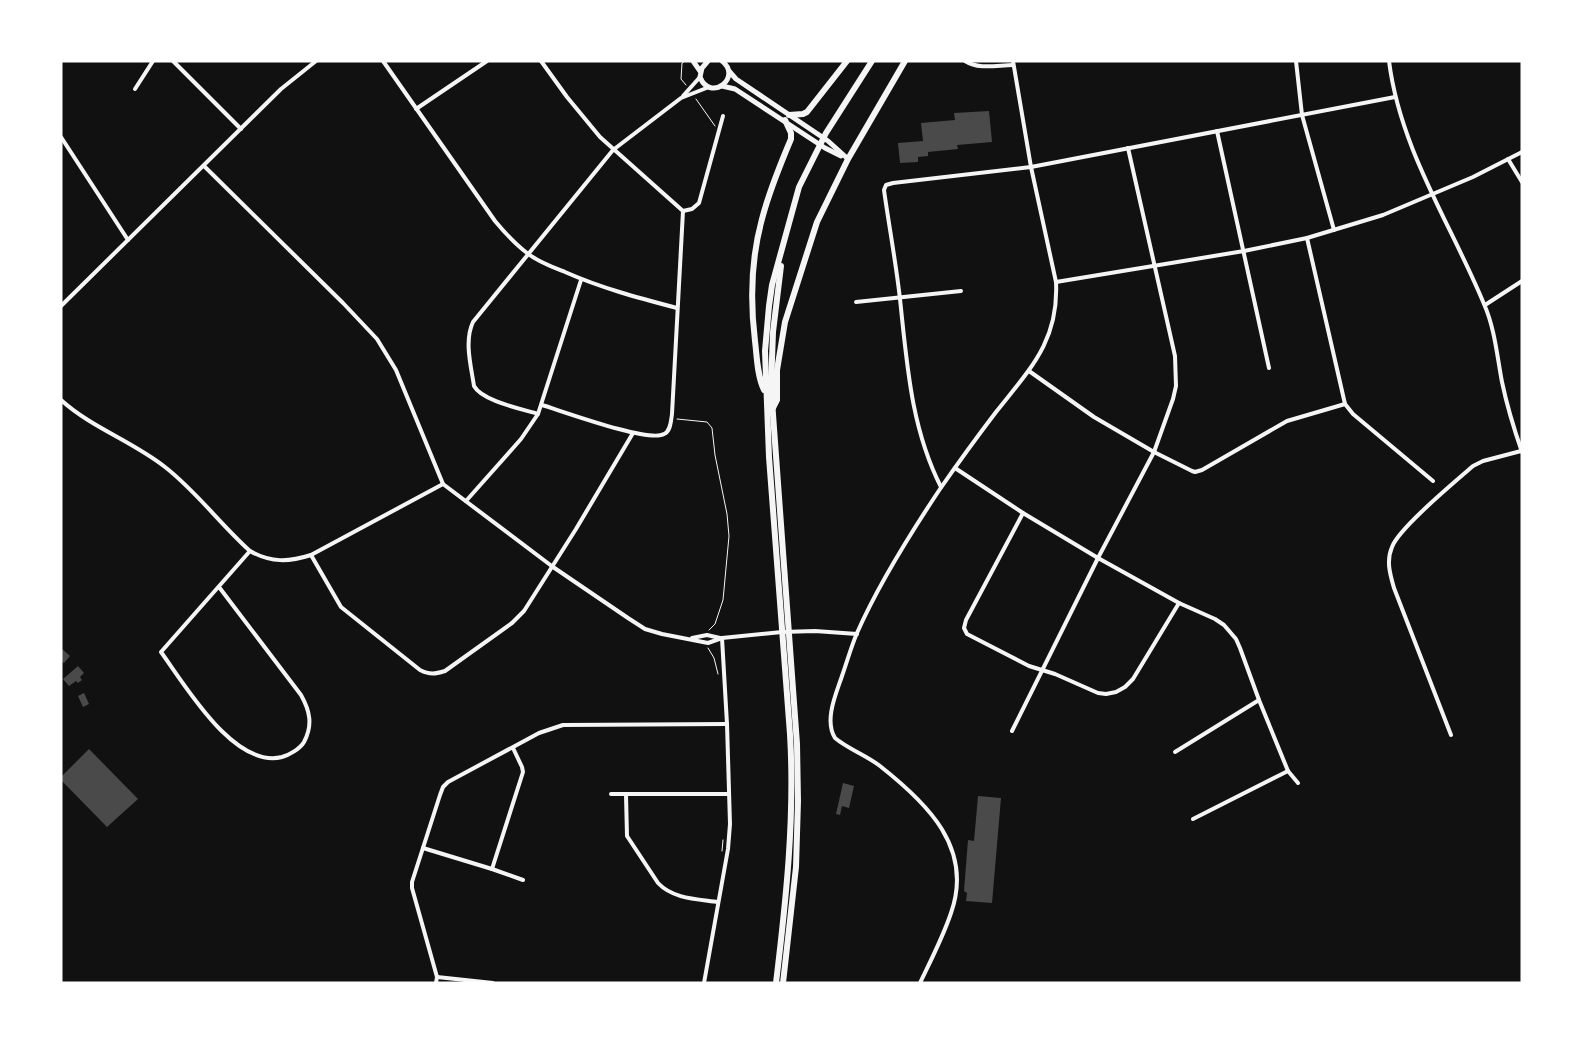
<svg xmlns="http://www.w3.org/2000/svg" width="1583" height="1044" viewBox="0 0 1583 1044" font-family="'Nunito Sans',sans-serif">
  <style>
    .building { fill: #4a4a4a }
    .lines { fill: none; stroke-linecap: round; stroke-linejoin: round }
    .path { stroke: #f5f5f5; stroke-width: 1 }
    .minor { stroke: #f5f5f5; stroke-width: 4 }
    .secondary { stroke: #f5f5f5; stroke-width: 5 }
    .trunk { stroke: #f5f5f5; stroke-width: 6 }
  </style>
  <rect width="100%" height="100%" fill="#111"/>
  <g class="building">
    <path d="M989,111L992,142L957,145L958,149L928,152V156L918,157V162L900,163L898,143L923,141L921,123L955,120L954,113Z"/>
    <path d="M61,648L70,656L64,663L61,661Z"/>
    <path d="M78,666L84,673L80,677L82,680L78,683L76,681L69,686L63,679Z"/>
    <path d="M84,693L89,704L83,707L78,696Z"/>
    <path d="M89,749L138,799L107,827L61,780V777Z"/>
    <path d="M843,783L854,786L849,808L842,806L840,815L836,814Z"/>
    <path d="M978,796L1001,798L992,903L966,901L967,893L964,891L968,840L974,841Z"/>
  </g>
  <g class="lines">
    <g class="path">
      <path d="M685,61L682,63L681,79L686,85"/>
      <path d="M696,99L715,126"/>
      <path d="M677,419L707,422L712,428L715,455L727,514L729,536L723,600L715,624L709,630"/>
      <path d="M708,648L714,658L718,674"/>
      <path d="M722,851L723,840"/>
    </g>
    <g class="minor">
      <path d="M173,61L241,129"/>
      <path d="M383,61L495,221C505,233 515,244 527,253C538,262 552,267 565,272C601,288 639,298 677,308"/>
      <path d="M541,61L567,97L600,137L683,211"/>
      <path d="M965,61C979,70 998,65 1013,65"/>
      <path d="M1296,61L1302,115L1334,230"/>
      <path d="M1389,61C1400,149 1451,224 1484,304C1495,329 1497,356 1502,382C1507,406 1514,429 1522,452"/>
      <path d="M135,89L153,61"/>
      <path d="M683,96L700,77"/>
      <path d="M416,109L487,61"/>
      <path d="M1217,131L1269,368"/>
      <path d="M61,137L128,240"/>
      <path d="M1508,159L1522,182"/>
      <path d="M204,166L343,303L377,339L396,370L443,484L553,567L628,618L645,629L662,634L708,643L722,638L782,632L815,631L857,634"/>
      <path d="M683,211L692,209L699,203L723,116"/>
      <path d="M1307,238L1345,404"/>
      <path d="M1056,282L1244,251L1307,238L1383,215L1473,177L1522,152"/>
      <path d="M856,302L961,291"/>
      <path d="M1485,305L1522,281"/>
      <path d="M61,306L281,89L316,61"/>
      <path d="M1029,371L1094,417L1154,452L1192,471L1195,472L1202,470L1287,421L1345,404L1353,414L1433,481"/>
      <path d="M61,400C92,428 132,441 165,467C196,491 220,524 250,551C271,563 289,562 311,555L443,484"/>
      <path d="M542,405C562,411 649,443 664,434C671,431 671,420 672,414L683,211"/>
      <path d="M538,414C522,409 482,401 474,386C471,366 464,341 473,322L613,150L681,98L709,87"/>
      <path d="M955,468L1023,513L1098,558L1179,603L1215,619L1224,625L1236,639L1240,648L1259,700L1288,771L1298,783"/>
      <path d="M941,487C911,428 907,364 900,299C896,263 889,226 884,190L886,185L893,183L1031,167L1395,97"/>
      <path d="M466,501L521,439L538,414L581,280"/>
      <path d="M1023,513L966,620L964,628L967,634L1029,666L1055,674L1098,693L1106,694L1116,692L1125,687L1133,679L1179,603"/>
      <path d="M311,555L341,607L420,670C430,675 435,674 445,671L512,623L524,611L576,529L633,433"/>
      <path d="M219,587L301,695C310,711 313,725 304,742C300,749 289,755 282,757C234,769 185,685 161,652L250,551"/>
      <path d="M692,638L707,635L720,638"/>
      <path d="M1012,731L1098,558L1154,452L1173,399L1176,386L1175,356L1128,148"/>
      <path d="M1451,735L1394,588C1390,574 1386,561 1392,547C1399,528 1456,481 1473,466L1483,461L1521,451"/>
      <path d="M1175,752L1259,700"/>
      <path d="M611,794H729"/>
      <path d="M626,795L627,836L658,883C673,899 697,899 718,902"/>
      <path d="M1193,819L1288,771"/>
      <path d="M423,848L492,869L523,772L522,767L513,748"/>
      <path d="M492,869L523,880"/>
      <path d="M437,977L493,983"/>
      <path d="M436,983L437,977L412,888V882L440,795L443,787L448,782L539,733L563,725L727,724"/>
      <path d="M704,983L728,849L730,824L727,724L722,638"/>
      <path d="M920,983C931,960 943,937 951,913C974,848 927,803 880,766C866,755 848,749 835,738C824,720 836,694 842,676C847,662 851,647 857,633C879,583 910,534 940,489C958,463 977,437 996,412C1030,369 1059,341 1056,282L1031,167L1013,61"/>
    </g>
    <g class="secondary">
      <path d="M693,61L700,71"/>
      <path d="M708,61L702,68L700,77C710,103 743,77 722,61"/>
      <path d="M729,71L736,79L828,141L848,159"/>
      <path d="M722,86L735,89L825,148L841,156"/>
    </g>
    <g class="trunk">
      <path d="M789,115L803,114L807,112L847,61"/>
      <path d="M781,266L773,332L771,387L797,744L798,801L796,867L783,983"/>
      <path d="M764,390C757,375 757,357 755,341C750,300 751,259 762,219C769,192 780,165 791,139V133L785,120"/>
      <path d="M773,408L777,400V370L785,322L817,222L848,159L905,61"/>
      <path d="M776,983C786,900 795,818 790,734L769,457L765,351L769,306L772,285L799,187L826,133L872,61"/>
    </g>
  </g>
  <rect width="1583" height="1044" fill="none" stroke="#ffffff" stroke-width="125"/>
</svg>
